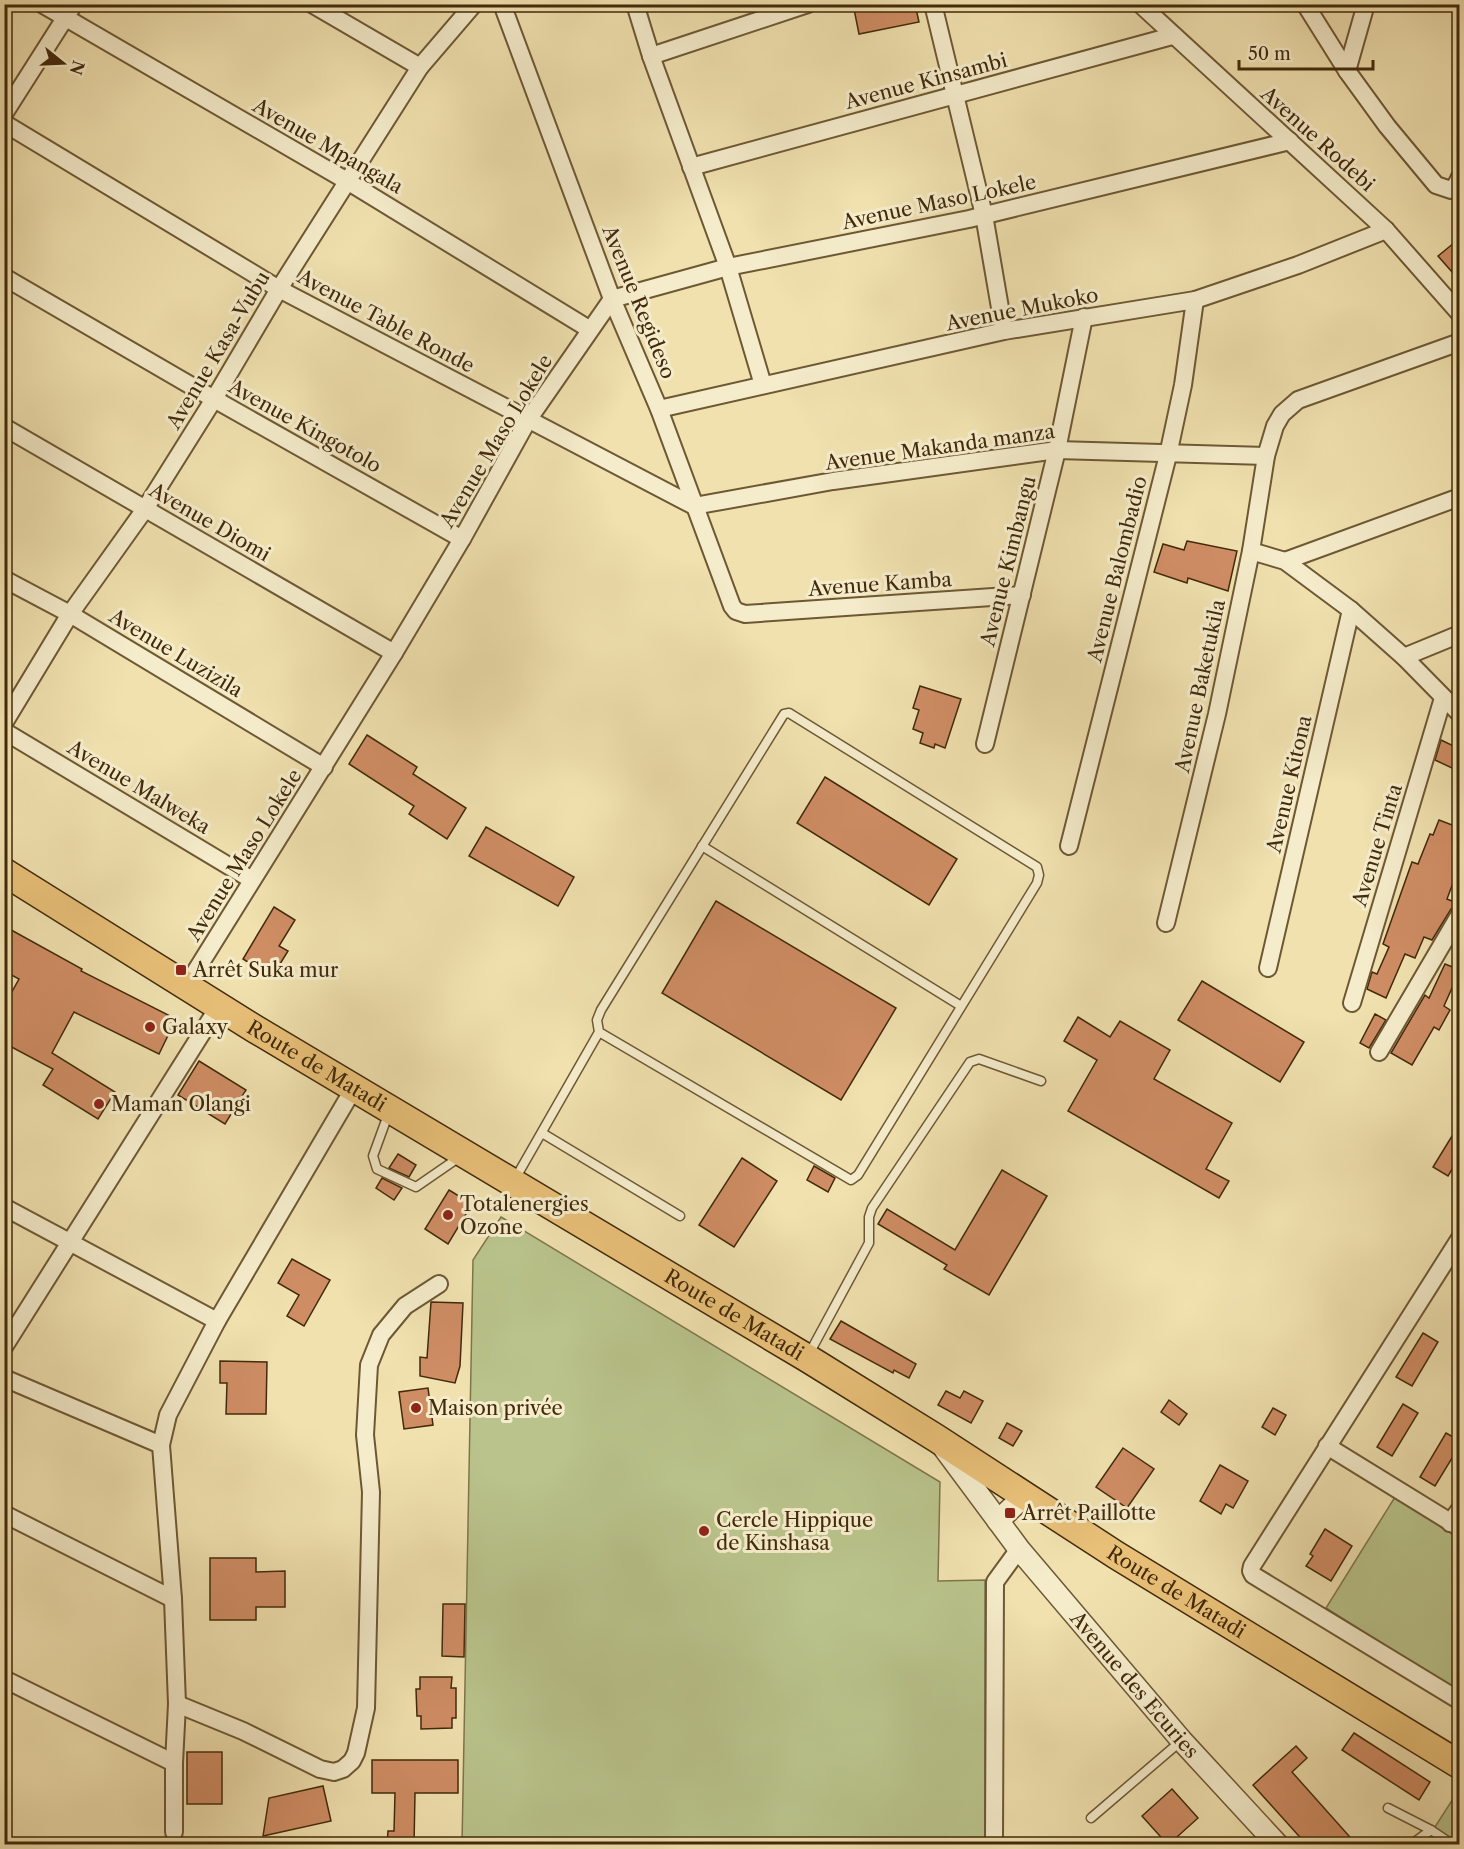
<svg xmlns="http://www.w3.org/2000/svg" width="1464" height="1849" viewBox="0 0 1464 1849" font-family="'Libre Caslon Text',serif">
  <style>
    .green { fill: #b9c38b; stroke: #7e764b; stroke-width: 1.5 }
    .building { fill: #cf8d64; stroke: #422a0b; stroke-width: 1.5 }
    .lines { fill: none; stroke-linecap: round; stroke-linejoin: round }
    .service-casing { stroke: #6e5834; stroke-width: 11 }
    .minor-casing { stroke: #6e5834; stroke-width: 20 }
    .tertiary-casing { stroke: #6e5834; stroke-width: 24 }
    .primary-casing { stroke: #422a0b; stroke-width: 30 }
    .service { stroke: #f5eccb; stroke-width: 8 }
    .minor { stroke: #f5eccb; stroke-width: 16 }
    .tertiary { stroke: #f5eccb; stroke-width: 21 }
    .primary { stroke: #e8c078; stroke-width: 27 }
    .poi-dot { fill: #8f2418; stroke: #f5eccb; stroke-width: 2 }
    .labels { text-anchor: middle; stroke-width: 6; stroke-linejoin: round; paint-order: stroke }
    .street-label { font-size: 20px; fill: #422a0b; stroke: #f5eccb }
    .poi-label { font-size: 20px; fill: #422a0b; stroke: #f5eccb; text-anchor: start }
  </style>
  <rect width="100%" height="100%" fill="#f0e1af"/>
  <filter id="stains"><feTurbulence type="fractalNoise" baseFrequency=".00333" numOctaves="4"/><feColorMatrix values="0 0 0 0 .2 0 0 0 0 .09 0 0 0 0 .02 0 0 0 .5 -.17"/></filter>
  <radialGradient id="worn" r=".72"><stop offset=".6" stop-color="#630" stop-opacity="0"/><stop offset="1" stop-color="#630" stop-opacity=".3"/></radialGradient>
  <g class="green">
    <path d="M501,1217L940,1482L938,1581L985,1580V1844H462L473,1260Z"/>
    <path d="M1395,1497L1459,1538V1692L1326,1608Z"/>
    <path d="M1458,1791L1459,1844H1424Z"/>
  </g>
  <g class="building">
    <path d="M853,4H915L919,22L859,34Z"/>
    <path d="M1460,238V281L1438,256Z"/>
    <path d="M1187,541L1237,551L1228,591L1188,578L1187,583L1154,572L1163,544L1184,550Z"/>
    <path d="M920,686L961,699L945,748L935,744L934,748L920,743L923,733L913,729L919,710L913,708Z"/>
    <path d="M367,735L417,767L413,774L466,808L447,839L409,814L414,806L349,764Z"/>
    <path d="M1441,740L1460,749L1452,768L1435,760Z"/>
    <path d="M825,777L957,859L929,905L797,823Z"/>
    <path d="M1439,820L1460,828V864L1447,899L1459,904L1451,909L1432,940L1424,937L1415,958L1405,954L1386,998L1367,989L1372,972L1377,974L1389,947L1383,944L1412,862L1418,864L1430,834L1433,835Z"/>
    <path d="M486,827L574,877L558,906L469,856Z"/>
    <path d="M716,901L896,1008L841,1100L662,993Z"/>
    <path d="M274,907L295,920L279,946L288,951L272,977L243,959Z"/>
    <path d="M4,926L82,969L81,971L176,1019L159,1054L74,1012L52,1053L115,1092L98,1119L43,1085L53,1069L4,1043V1006L19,979L4,971Z"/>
    <path d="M1445,964L1460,970L1444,1006L1450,1010L1439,1030L1434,1027L1412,1065L1391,1053L1425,995L1429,998Z"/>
    <path d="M1202,981L1304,1042L1280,1082L1178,1020Z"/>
    <path d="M1375,1014L1386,1020L1369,1048L1360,1043Z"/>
    <path d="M1078,1017L1110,1037L1120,1021L1170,1050L1154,1079L1232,1123L1206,1169L1229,1181L1219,1198L1068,1111L1097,1060L1064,1041Z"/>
    <path d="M199,1061L246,1090L225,1124L178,1095Z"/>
    <path d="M1460,1123V1156L1448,1176L1433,1167Z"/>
    <path d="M398,1154L416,1165L409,1177L389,1168Z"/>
    <path d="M742,1158L777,1181L734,1247L699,1225Z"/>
    <path d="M814,1166L835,1178L828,1192L807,1180Z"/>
    <path d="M1002,1170L1047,1196L989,1295L944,1269L947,1265L878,1224L887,1209L955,1250Z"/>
    <path d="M382,1178L402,1188L394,1200L376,1188Z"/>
    <path d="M449,1190L472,1204L448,1244L425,1229Z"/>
    <path d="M292,1259L330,1280L304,1326L287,1316L299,1295L278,1283Z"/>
    <path d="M431,1302L463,1303L460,1366L455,1383L420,1376V1357L427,1358Z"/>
    <path d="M841,1321L916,1364L909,1378L894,1370L893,1373L830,1339Z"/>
    <path d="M1423,1333L1438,1342L1412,1386L1396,1377Z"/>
    <path d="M220,1361L267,1362L266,1414H226L227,1383H220Z"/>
    <path d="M428,1388L433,1425L404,1429L399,1392Z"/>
    <path d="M946,1391L960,1398L964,1391L983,1401L971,1423L938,1405Z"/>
    <path d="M1169,1400L1187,1414L1179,1425L1161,1412Z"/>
    <path d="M1403,1404L1418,1413L1392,1456L1377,1447Z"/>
    <path d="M1273,1408L1286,1415L1275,1435L1262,1427Z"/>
    <path d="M1007,1423L1022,1431L1013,1446L999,1438Z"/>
    <path d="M1446,1433L1460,1441V1445L1435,1486L1420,1477Z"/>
    <path d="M1123,1448L1154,1469L1127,1508L1096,1487Z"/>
    <path d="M1220,1465L1248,1481L1233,1508L1226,1504L1221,1514L1200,1501Z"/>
    <path d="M1325,1529L1352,1546L1331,1581L1306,1566L1313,1556L1310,1554Z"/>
    <path d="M210,1558H256V1572L285,1571V1607H256V1620H210Z"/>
    <path d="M443,1604H465L464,1657L442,1656Z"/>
    <path d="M420,1677H452L451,1688H456V1718H452V1728L421,1729V1716H417L416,1689H420Z"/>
    <path d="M1354,1733L1430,1782L1419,1800L1342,1750Z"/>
    <path d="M1296,1746L1307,1758L1292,1772L1357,1845H1307L1253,1785Z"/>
    <rect x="187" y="1752" width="35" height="52"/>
    <path d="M372,1760H458V1793H415L414,1845H387L388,1831H394L395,1793H372Z"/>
    <path d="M323,1786L331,1821L263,1836L269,1798Z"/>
    <path d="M1172,1789L1198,1818L1168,1845L1142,1816Z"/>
  </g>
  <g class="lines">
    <g class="service-casing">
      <g id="service">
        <path d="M702,846L961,1006"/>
        <path d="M389,1112L373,1156L377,1169L416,1187L461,1156"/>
        <path d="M542,1133L680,1216"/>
        <path d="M515,1179L599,1032L597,1020L601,1010L784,714L789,713L1037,867L1039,875L1037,883L858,1175L851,1180L599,1032"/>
        <path d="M809,1354L869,1243V1217L872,1208L970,1062L979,1059L1041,1081"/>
        <path d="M1388,1808L1431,1830"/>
        <path d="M1091,1818L1181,1741"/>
        <path d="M1412,1844L1431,1830L1452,1844"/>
      </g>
    </g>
    <g class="minor-casing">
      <g id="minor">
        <path d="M42,4L347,181L589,329"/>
        <path d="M312,4L420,67"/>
        <path d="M502,4L612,299L659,409L732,606L736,611L745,614L1022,595"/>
        <path d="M635,4L651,56L728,267L763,385"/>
        <path d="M933,4L984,215L1004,331"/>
        <path d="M1140,4L1386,230L1460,314"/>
        <path d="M1305,4L1347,71L1387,126L1436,185L1451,190L1456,185L1460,177"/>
        <path d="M651,56L808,4"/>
        <path d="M1347,71L1366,4"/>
        <path d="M4,114L74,4"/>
        <path d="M4,123L279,289L694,506L833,481L1057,450L1266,456"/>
        <path d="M691,167L1172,36"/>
        <path d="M4,277L214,399L462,539"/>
        <path d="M659,409L1004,331L1195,300L1298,265L1386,230"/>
        <path d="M4,427L394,653"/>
        <path d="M1251,551L1285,561L1351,610L1404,657L1460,714"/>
        <path d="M1285,561L1460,497"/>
        <path d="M4,579L70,614L324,767"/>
        <path d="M1404,657L1460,634"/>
        <path d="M4,723L70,614L145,509L214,399L279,289L420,67L474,4"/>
        <path d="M4,731L252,880"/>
        <path d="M985,744L1057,450L1084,317"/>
        <path d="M1069,846L1168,455L1183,385L1195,300"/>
        <path d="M1166,923L1217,714L1251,551L1266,456L1275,426L1282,414L1298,400L1460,342"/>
        <path d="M1268,968L1351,610"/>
        <path d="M187,985L394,653L462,539L528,420L612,299L728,267L969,219L1290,141"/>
        <path d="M1352,1003L1443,698"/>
        <path d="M1379,1052L1460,914"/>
        <path d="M4,1207L217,1321"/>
        <path d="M1460,1238L1252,1566L1251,1571L1253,1575L1460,1701"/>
        <path d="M4,1347L219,1006"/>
        <path d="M4,1378L161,1445"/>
        <path d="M1327,1446L1460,1528"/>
        <path d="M4,1514L173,1599"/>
        <path d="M1450,1523L1460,1509"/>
        <path d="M4,1679L174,1763"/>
        <path d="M177,1704L243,1731L320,1769L334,1772L343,1769L352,1761L356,1753L366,1708L371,1492L365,1435L369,1365L381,1335L405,1306L439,1284"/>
        <path d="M174,1832V1763L177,1704L173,1599L161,1445L168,1415L217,1321L354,1088"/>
        <path d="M994,1844L995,1582L1019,1549"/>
      </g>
    </g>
    <g class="tertiary-casing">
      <g id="tertiary">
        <path id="s1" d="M944,1448L1019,1549L1182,1741L1277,1844"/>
        <path d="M998,1521L1025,1495"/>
      </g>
    </g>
    <g class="primary-casing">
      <g id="primary">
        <path id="s2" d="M4,872L255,1029L807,1358L936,1438L1116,1555L1460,1765"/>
      </g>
    </g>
    <use href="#service" class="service"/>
    <use href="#minor" class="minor"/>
    <use href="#tertiary" class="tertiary"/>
    <use href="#primary" class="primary"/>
  </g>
  <g class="poi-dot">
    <rect x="175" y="964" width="12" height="12" rx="3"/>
    <circle cx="150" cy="1027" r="6"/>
    <circle cx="99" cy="1104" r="6"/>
    <circle cx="448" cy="1215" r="6"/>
    <circle cx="416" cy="1408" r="6"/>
    <rect x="1004" y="1507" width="12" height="12" rx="3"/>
    <circle cx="704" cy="1531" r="6"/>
  </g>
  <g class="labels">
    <g class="street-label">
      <text transform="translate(926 81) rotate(-15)" y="7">Avenue Kinsambi</text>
      <text transform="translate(1318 139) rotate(42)" y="7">Avenue Rodebi</text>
      <text transform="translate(328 146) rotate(30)" y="7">Avenue Mpangala</text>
      <text transform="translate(939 202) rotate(-12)" y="7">Avenue Maso Lokele</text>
      <text transform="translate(639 302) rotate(68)" y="7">Avenue Regideso</text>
      <text transform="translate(1022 309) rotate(-11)" y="7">Avenue Mukoko</text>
      <text transform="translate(386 321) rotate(28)" y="7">Avenue Table Ronde</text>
      <text transform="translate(218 350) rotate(-59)" y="7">Avenue Kasa-Vubu</text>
      <text transform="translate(305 426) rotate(29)" y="7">Avenue Kingotolo</text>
      <text transform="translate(496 441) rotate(-59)" y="7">Avenue Maso Lokele</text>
      <text transform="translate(940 447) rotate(-8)" y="7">Avenue Makanda manza</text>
      <text transform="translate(210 522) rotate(30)" y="7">Avenue Diomi</text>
      <text transform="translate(1008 561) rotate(-76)" y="7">Avenue Kimbangu</text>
      <text transform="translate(1117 569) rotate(-76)" y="7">Avenue Balombadio</text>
      <text transform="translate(880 584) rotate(-4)" y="7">Avenue Kamba</text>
      <text transform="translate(176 653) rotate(31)" y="7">Avenue Luzizila</text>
      <text transform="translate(1200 686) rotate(-78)" y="7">Avenue Baketukila</text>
      <text transform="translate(1289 784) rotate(-77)" y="7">Avenue Kitona</text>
      <text transform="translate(139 787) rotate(31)" y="7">Avenue Malweka</text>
      <text transform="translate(1377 845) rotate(-73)" y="7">Avenue Tinta</text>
      <text transform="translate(244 855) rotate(-58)" y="7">Avenue Maso Lokele</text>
      <text dy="7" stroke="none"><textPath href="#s2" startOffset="368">Route de Matadi</textPath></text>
      <text dy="7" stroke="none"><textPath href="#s2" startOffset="854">Route de Matadi</textPath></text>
      <text dy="7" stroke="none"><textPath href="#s2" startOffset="1376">Route de Matadi</textPath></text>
      <text dy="7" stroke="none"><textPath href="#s1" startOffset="304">Avenue des Ecuries</textPath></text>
    </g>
    <g class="poi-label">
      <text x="193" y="977">Arrêt Suka mur</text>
      <text x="162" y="1034">Galaxy</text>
      <text x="111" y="1111">Maman Olangi</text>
      <text x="460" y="1211">Totalenergies<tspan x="460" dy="23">Ozone</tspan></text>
      <text x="428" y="1415">Maison privée</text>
      <text x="1022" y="1520">Arrêt Paillotte</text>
      <text x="716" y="1527">Cercle Hippique<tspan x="716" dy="23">de Kinshasa</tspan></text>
    </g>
  </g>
  <rect width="1464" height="1849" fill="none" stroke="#f0e1af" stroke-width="24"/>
  <rect x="6" y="6" width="1452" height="1837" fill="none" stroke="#422a0b" stroke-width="3"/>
  <rect x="12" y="12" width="1440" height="1825" fill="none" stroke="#422a0b" stroke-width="1.5"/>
  <g transform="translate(63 63) rotate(108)" stroke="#f5eccb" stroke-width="4.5" paint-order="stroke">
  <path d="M0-4.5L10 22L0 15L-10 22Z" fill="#422a0b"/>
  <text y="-9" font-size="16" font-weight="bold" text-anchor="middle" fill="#422a0b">N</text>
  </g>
  <path d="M1239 60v9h134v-9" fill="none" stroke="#422a0b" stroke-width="3"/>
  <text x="1248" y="60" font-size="18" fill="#422a0b" stroke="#f5eccb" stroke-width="4.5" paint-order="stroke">50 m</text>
  <rect width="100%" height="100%" filter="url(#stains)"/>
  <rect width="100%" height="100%" fill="url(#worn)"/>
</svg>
